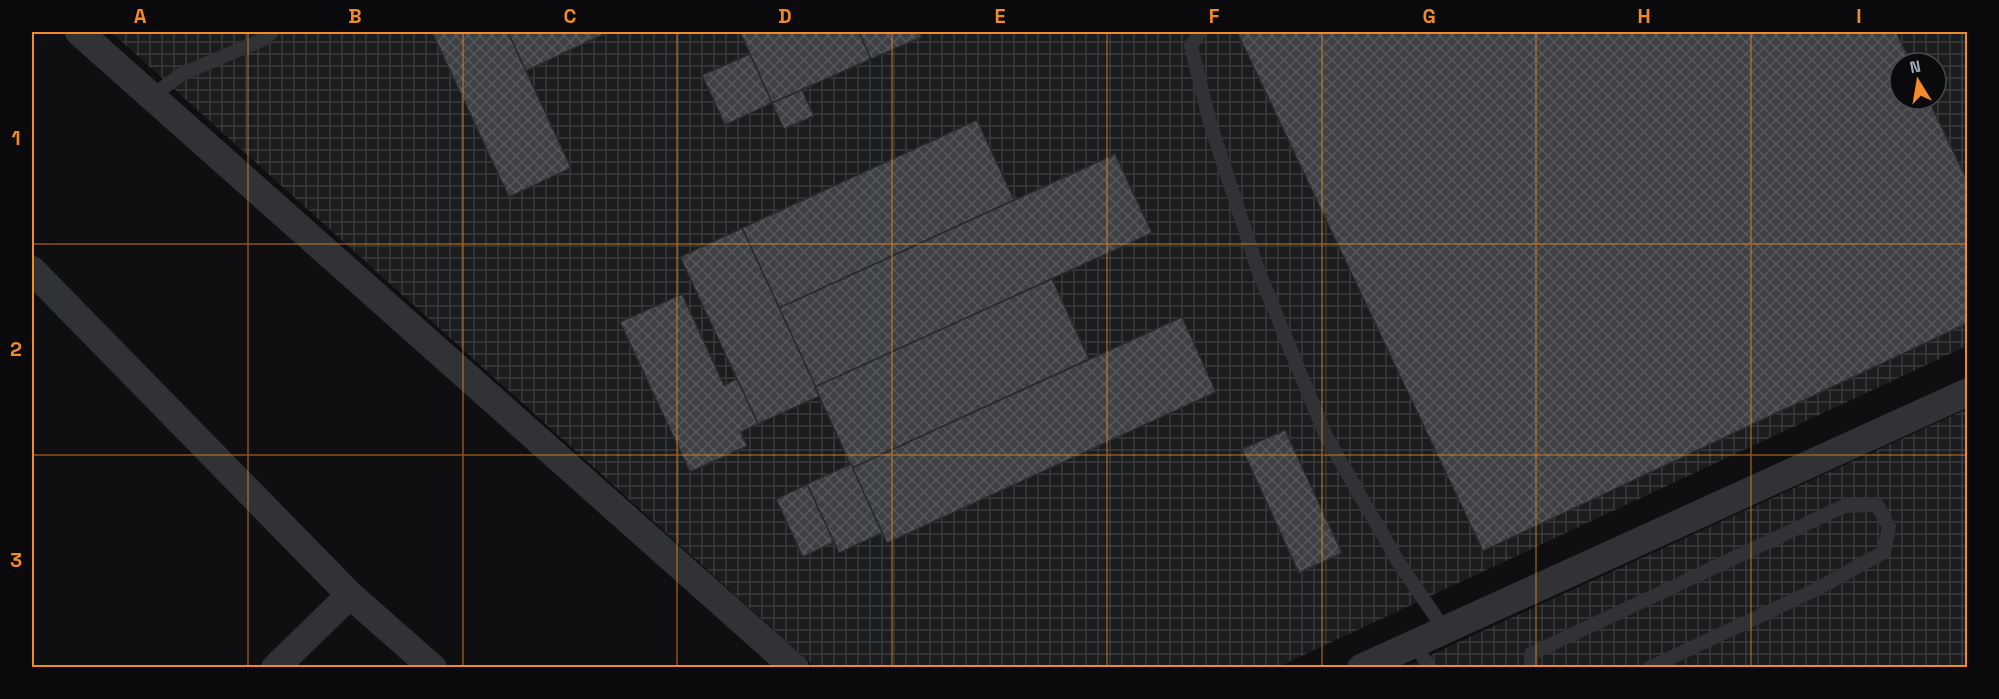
<svg xmlns="http://www.w3.org/2000/svg" width="1999" height="699" viewBox="0 0 1999 699" font-family="'Space Grotesk',sans-serif">
  <style>
    .industrial { fill: url(#industrial-grid); fill-rule: evenodd }
    .building { fill: url(#building-cross-hatch); stroke: #292a2d; stroke-width: 1.5 }
    .lines { fill: none; stroke-linecap: round; stroke-linejoin: round }
    .service { stroke: #303236; stroke-width: 14 }
    .minor { stroke: #303236; stroke-width: 28 }
    .grid { fill: none; stroke: #f38a25; stroke-width: 1.5; stroke-opacity: 0.55 }
    .neatline { fill: none; stroke: #f38a25; stroke-width: 2 }
    .grid-label { font-size: 20px; text-anchor: middle; font-weight: bold; fill: #f38a25 }
  </style>
  <defs>
    <pattern id="industrial-grid" width="8" height="8" patternUnits="userSpaceOnUse" patternTransform="scale(1.5)"><rect width="8" height="8" fill="#1b1c1e"/><path d="M0 4h8M4 0v8" fill="none" stroke="#393a3c"/></pattern>
    <pattern id="building-cross-hatch" width="8" height="8" patternUnits="userSpaceOnUse" patternTransform="scale(1.5)"><rect width="8" height="8" fill="#3e4044"/><path d="M0 0l8 8M0 8l8-8" fill="none" stroke="#57595d"/></pattern>
  </defs>
  <rect width="100%" height="100%" fill="#0f0f11"/>
  <g class="industrial">
    <path d="M111,32H1967V346L1278,667H815ZM1900,63H1936V99H1900Z"/>
    <path d="M1967,409V667L1404,668L1454,644Z"/>
  </g>
  <g class="building">
    <path d="M432,32H508L571,168L509,197Z"/>
    <path d="M508,32H605L606,33L526,71Z"/>
    <path d="M740,32H859L871,59L772,103Z"/>
    <path d="M859,32H919L922,37L871,59Z"/>
    <path d="M1237,32H1896L1911,63H1900V99H1928L1968,182V323L1483,551Z"/>
    <path d="M750,54L772,103L725,125L702,75Z"/>
    <path d="M802,90L814,116L784,129L772,103Z"/>
    <path d="M977,120L1014,200L779,308L742,228Z"/>
    <path d="M1115,154L1152,233L815,387L779,308Z"/>
    <path d="M742,228L820,396L758,424L680,257Z"/>
    <path d="M1052,279L1089,359L852,468L815,387Z"/>
    <path d="M682,294L724,385L737,379L758,424L741,432L747,446L690,472L620,322Z"/>
    <path d="M1182,317L1216,392L887,543L852,468Z"/>
    <path d="M1285,430L1342,553L1299,573L1242,449Z"/>
    <path d="M851,464L882,533L839,553L807,484Z"/>
    <path d="M807,484L834,542L803,557L776,499Z"/>
  </g>
  <g class="lines">
    <g class="service">
      <path d="M1200,32L1191,46L1210,123L1258,270L1326,436L1399,563L1444,629"/>
      <path d="M152,96L182,74L264,39L272,32"/>
      <path d="M1414,643L1430,668"/>
      <path d="M1531,668V654L1844,506L1877,505L1889,527L1884,552L1815,590L1649,668"/>
    </g>
    <g class="minor">
      <path d="M79,32L795,668"/>
      <path d="M32,270L350,595L433,668"/>
      <path d="M275,668L350,595"/>
      <path d="M1361,668L1968,392"/>
    </g>
  </g>
  <path class="grid" d="M248,32V668M463,32V668M677,32V668M892,32V668M1107,32V668M1322,32V668M1536,32V668M1751,32V668M32,244H1968M32,455H1968"/>
  <rect width="1999" height="699" fill="none" stroke="#0a0a0c" stroke-width="66"/>
  <g transform="translate(1918 81) rotate(349)"><circle r="28" fill="#0a0a0c" stroke="#464a4e" stroke-width="1.5"/>
  <path d="M0-4.5L10 22L0 15L-10 22Z" fill="#f38a25"/>
  <text y="-9" font-size="16" font-weight="bold" text-anchor="middle" fill="#a0a9b2">N</text>
  </g>
  <rect x="33" y="33" width="1933" height="633" class="neatline"/>
  <g class="grid-label">
    <text x="140" y="23">A</text>
    <text x="355" y="23">B</text>
    <text x="570" y="23">C</text>
    <text x="785" y="23">D</text>
    <text x="1000" y="23">E</text>
    <text x="1214" y="23">F</text>
    <text x="1429" y="23">G</text>
    <text x="1644" y="23">H</text>
    <text x="1859" y="23">I</text>
    <text x="16" y="145">1</text>
    <text x="16" y="356">2</text>
    <text x="16" y="567">3</text>
  </g>
</svg>
